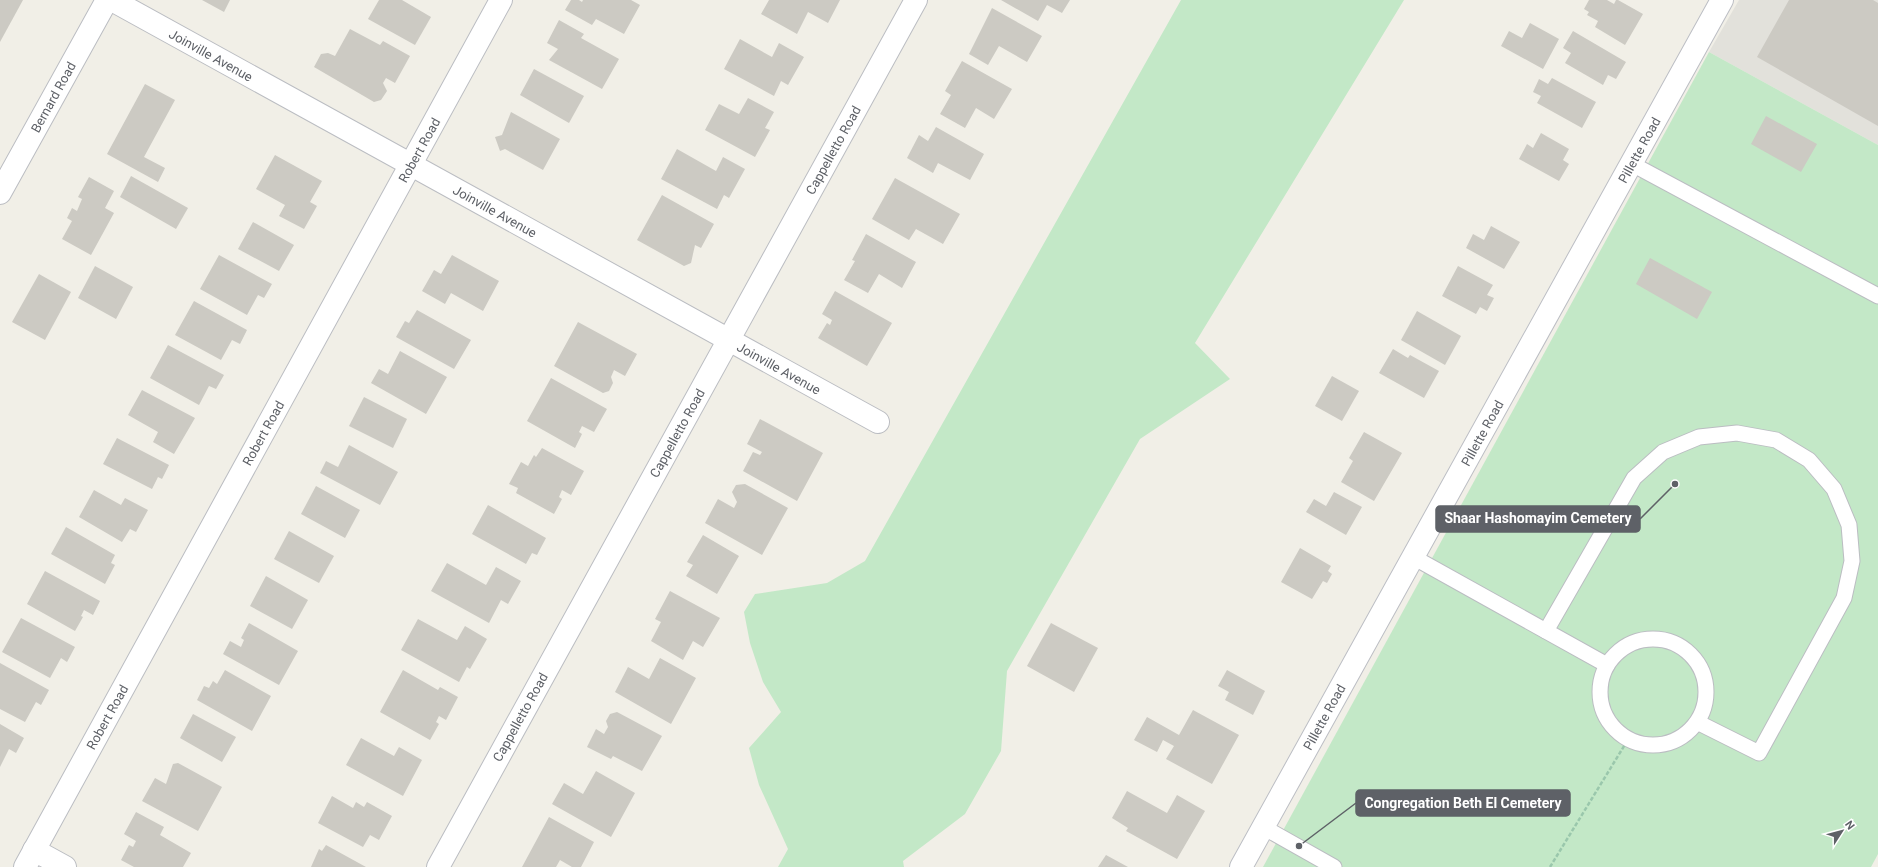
<svg xmlns="http://www.w3.org/2000/svg" width="1878" height="867" viewBox="0 0 1878 867" font-family="Roboto,sans-serif">
  <style>
    .industrial { fill: #e2e1db }
    .green { fill: #c3e8c7 }
    .building { fill: #cccac3 }
    .lines { fill: none; stroke-linecap: round; stroke-linejoin: round }
    .lane-casing { stroke: #bbbdc2; stroke-width: 17 }
    .street-casing { stroke: #bbbdc2; stroke-width: 24 }
    .secondary-casing { stroke: #bcbec4; stroke-width: 24 }
    .path { stroke: #9ac7ac; stroke-width: 2.5; stroke-dasharray: 4 2; stroke-linecap: butt }
    .lane { stroke: #fff; stroke-width: 15 }
    .street { stroke: #fff; stroke-width: 22 }
    .secondary { stroke: #fff; stroke-width: 22 }
    .labels { text-anchor: middle; stroke-width: 3.5; stroke-linejoin: round; paint-order: stroke }
    .street-label { font-size: 13px; fill: #5e6167; stroke: #fff }
    .leader { fill: none; stroke: #5e6167; stroke-width: 1.5 }
    .callout-dot { fill: #5e6167; stroke: #fff; stroke-width: 1.5 }
    .callout { fill: #5e6167; stroke: #5e6167; stroke-width: 1.5 }
    .callout-label { font-size: 14px; text-anchor: middle; font-weight: bold; fill: #fff }
  </style>
  <rect width="100%" height="100%" fill="#f1efe7"/>
  <path class="industrial" d="M1739,0H1878V145L1709,52Z"/>
  <g class="green">
    <path d="M1181,0H1404L1195,343L1230,379L1140,439L1007,671L1001,751L965,814L903,861L904,867H778L788,849L759,785L749,748L781,712L763,682L750,643L744,612L755,594L827,583L865,561Z"/>
    <path d="M1709,52L1878,145V854L1871,867H1263Z"/>
  </g>
  <g class="building">
    <path d="M0,0H23L0,42Z"/>
    <path d="M202,0H230L224,12Z"/>
    <path d="M379,0H402L431,17L415,45L368,19Z"/>
    <path d="M571,0H579L582,2L583,0H631L640,5L624,34L596,19L592,25L565,10Z"/>
    <path d="M769,0H840L828,23L808,12L797,34L761,14Z"/>
    <path d="M1001,0H1070L1062,13L1047,5L1038,21Z"/>
    <path d="M1589,0H1607L1614,4L1616,0H1618L1643,14L1625,45L1595,27L1598,21L1587,15L1589,12L1584,9Z"/>
    <path d="M1789,0H1873L1878,3V126L1757,57Z"/>
    <path d="M992,8L1042,36L1027,62L999,46L988,65L969,54Z"/>
    <path d="M559,20L584,34L581,38L619,59L602,89L549,60L558,49L547,43Z"/>
    <path d="M1530,23L1559,39L1543,69L1501,46L1509,31L1522,38Z"/>
    <path d="M350,29L380,45L383,41L410,56L395,83L386,78L383,83L387,91L381,100L374,102L314,67L321,54L328,53L335,56Z"/>
    <path d="M1573,31L1626,62L1616,79L1608,75L1603,85L1565,63L1571,53L1563,48Z"/>
    <path d="M740,39L772,57L779,43L804,57L788,85L781,81L774,96L724,69Z"/>
    <path d="M962,61L1012,89L994,119L976,108L965,128L940,114L951,95L945,91Z"/>
    <path d="M534,69L584,96L569,123L520,95Z"/>
    <path d="M1552,78L1596,102L1582,128L1537,103L1541,96L1533,92L1539,79L1548,84Z"/>
    <path d="M145,84L175,100L144,157L165,168L158,182L107,154Z"/>
    <path d="M748,98L774,112L765,128L770,130L755,157L705,130L719,104L739,114Z"/>
    <path d="M511,112L560,139L543,170L505,149L500,151L495,137L502,135Z"/>
    <path d="M1766,116L1817,144L1801,172L1751,144Z"/>
    <path d="M936,127L984,154L970,180L938,163L933,173L907,158L919,135L928,141Z"/>
    <path d="M1541,133L1569,149L1563,160L1569,164L1559,181L1519,159L1527,144L1533,148Z"/>
    <path d="M677,149L716,171L723,157L745,169L729,198L724,195L717,209L661,179Z"/>
    <path d="M275,155L322,181L310,202L317,206L304,229L279,216L285,205L256,189Z"/>
    <path d="M131,176L188,208L176,229L120,197Z"/>
    <path d="M89,177L114,191L105,208L114,213L91,255L62,239L72,221L67,218L72,208L77,211L82,199L78,197Z"/>
    <path d="M895,178L960,214L943,244L916,229L909,240L872,219Z"/>
    <path d="M662,195L714,224L701,248L695,245L691,263L684,266L637,240Z"/>
    <path d="M253,222L294,245L279,271L238,249Z"/>
    <path d="M1491,226L1520,242L1504,269L1466,248L1473,234L1484,240Z"/>
    <path d="M866,234L916,262L902,288L879,274L868,293L844,280L855,261L852,260Z"/>
    <path d="M219,255L272,284L264,298L258,295L247,315L200,289Z"/>
    <path d="M452,255L499,281L483,311L451,293L445,304L422,291L434,270L441,274Z"/>
    <path d="M1650,258L1712,292L1697,319L1636,284Z"/>
    <path d="M95,266L133,287L116,319L78,298Z"/>
    <path d="M1458,266L1493,285L1487,295L1494,298L1487,311L1480,307L1476,314L1442,296Z"/>
    <path d="M39,274L71,292L45,340L12,322Z"/>
    <path d="M835,291L892,323L867,366L818,338L827,323L830,325L832,320L822,314Z"/>
    <path d="M194,301L247,330L240,344L232,340L221,360L175,335Z"/>
    <path d="M417,310L471,340L454,369L396,337L405,321L409,323Z"/>
    <path d="M1417,311L1461,336L1445,365L1401,340Z"/>
    <path d="M578,322L637,354L625,376L614,370L611,377L613,383L609,391L603,393L554,366Z"/>
    <path d="M168,345L224,375L216,389L209,386L199,405L150,378Z"/>
    <path d="M1393,349L1408,358L1410,355L1439,371L1424,398L1379,373Z"/>
    <path d="M400,351L447,377L426,414L371,383L379,369L388,374Z"/>
    <path d="M1332,376L1359,391L1342,421L1315,406Z"/>
    <path d="M551,378L607,409L594,432L582,426L579,432L582,434L575,448L527,421Z"/>
    <path d="M142,390L195,418L174,454L153,442L158,432L128,415Z"/>
    <path d="M364,397L407,419L393,448L349,426Z"/>
    <path d="M760,419L823,453L797,501L743,471L753,452L760,455L762,452L747,444Z"/>
    <path d="M1364,432L1402,453L1374,501L1341,482L1353,461L1349,458Z"/>
    <path d="M117,438L169,465L162,479L158,477L152,489L103,464Z"/>
    <path d="M349,445L398,472L380,505L320,473L326,461L338,467Z"/>
    <path d="M542,448L584,471L571,495L562,490L559,497L562,499L554,514L516,493L518,488L509,484L521,462L528,466L534,455L536,457Z"/>
    <path d="M745,484L788,508L762,555L705,523L718,499L734,508L737,502L732,492L736,485Z"/>
    <path d="M316,486L360,510L345,538L301,514Z"/>
    <path d="M94,490L121,505L125,498L148,510L136,532L130,529L122,542L79,517Z"/>
    <path d="M1334,492L1362,507L1346,535L1306,512L1314,499L1326,506Z"/>
    <path d="M488,505L546,538L537,555L532,553L526,564L472,534Z"/>
    <path d="M66,527L115,555L111,563L115,565L105,584L51,554Z"/>
    <path d="M289,531L334,556L319,583L274,559Z"/>
    <path d="M703,535L739,556L717,594L686,576L693,565L687,562Z"/>
    <path d="M1300,548L1331,566L1328,571L1332,574L1327,583L1323,581L1312,599L1281,582Z"/>
    <path d="M447,563L486,585L496,567L521,581L508,604L501,600L489,623L431,591Z"/>
    <path d="M45,571L100,601L93,615L84,610L81,616L83,617L75,631L27,604Z"/>
    <path d="M266,576L308,600L292,629L250,606Z"/>
    <path d="M670,591L720,618L703,647L693,641L683,660L651,641L661,622L655,619Z"/>
    <path d="M21,618L75,647L67,662L61,658L50,678L2,652Z"/>
    <path d="M418,619L457,640L465,626L487,639L470,669L467,667L459,682L401,650Z"/>
    <path d="M249,623L298,651L279,685L223,654L230,641L241,647L244,640L241,638Z"/>
    <path d="M1051,623L1098,648L1074,692L1027,666Z"/>
    <path d="M660,658L696,678L671,724L615,692L628,667L649,679Z"/>
    <path d="M0,663L49,690L41,705L36,702L25,722L0,709Z"/>
    <path d="M225,670L271,696L252,731L197,700L204,686L209,688L213,681L217,684Z"/>
    <path d="M403,670L438,690L440,687L458,697L446,720L439,716L436,722L439,724L430,740L380,712Z"/>
    <path d="M1227,670L1265,691L1253,715L1225,700L1229,692L1218,686Z"/>
    <path d="M1193,710L1239,735L1212,784L1166,759L1174,746L1163,740L1157,752L1134,740L1147,717L1179,735Z"/>
    <path d="M617,712L662,736L642,771L613,756L611,759L587,747L596,729L604,734L608,727L606,721L610,714Z"/>
    <path d="M193,714L236,737L222,762L180,738Z"/>
    <path d="M0,724L24,738L16,753L9,749L0,767Z"/>
    <path d="M361,738L394,756L399,747L422,760L403,796L346,765Z"/>
    <path d="M178,763L222,787L198,831L142,801L155,778L166,784L173,764Z"/>
    <path d="M596,771L635,793L611,837L552,804L564,783L583,794Z"/>
    <path d="M1127,791L1167,813L1177,795L1205,811L1177,859L1126,831L1128,828L1112,818Z"/>
    <path d="M332,796L353,808L356,802L364,807L367,802L392,816L379,840L370,835L363,847L318,823Z"/>
    <path d="M136,812L164,827L160,835L191,853L183,867H134L121,860L129,845L133,847L136,841L124,834Z"/>
    <path d="M549,817L594,842L581,867H572L560,860L556,867H522Z"/>
    <path d="M326,845L366,867H311L319,849L322,851Z"/>
    <path d="M1106,855L1128,867H1098Z"/>
  </g>
  <g class="lines">
    <g class="lane-casing">
      <g id="lane">
        <path d="M1632,164L1878,296"/>
        <path d="M1413,557L1607,665"/>
        <path d="M1546,631L1634,478L1663,452L1699,437L1737,433L1776,440L1809,460L1834,489L1849,525L1852,561L1844,598L1759,753L1697,722"/>
        <circle cx="1653" cy="692" r="53"/>
        <path d="M1263,827L1334,867"/>
      </g>
    </g>
    <g class="street-casing">
      <g id="street">
        <path d="M112,0L878,422"/>
        <path d="M0,193L107,0"/>
        <path d="M34,850L65,867"/>
        <path d="M25,867L501,0"/>
        <path d="M438,867L916,0"/>
      </g>
    </g>
    <g class="secondary-casing">
      <path id="secondary" d="M1241,867L1722,0"/>
    </g>
    <path class="path" d="M1550,867L1629,738"/>
    <use href="#lane" class="lane"/>
    <use href="#street" class="street"/>
    <use href="#secondary" class="secondary"/>
  </g>
  <g class="labels">
    <g class="street-label">
      <text transform="translate(211 55) rotate(29)" y="5">Joinville Avenue</text>
      <text transform="translate(53 97) rotate(-61)" y="5">Bernard Road</text>
      <text transform="translate(419 150) rotate(-61)" y="5">Robert Road</text>
      <text transform="translate(833 150) rotate(-61)" y="5">Cappelletto Road</text>
      <text transform="translate(1639 150) rotate(-61)" y="5">Pillette Road</text>
      <text transform="translate(495 211) rotate(29)" y="5">Joinville Avenue</text>
      <text transform="translate(779 368) rotate(29)" y="5">Joinville Avenue</text>
      <text transform="translate(263 433) rotate(-61)" y="5">Robert Road</text>
      <text transform="translate(677 433) rotate(-61)" y="5">Cappelletto Road</text>
      <text transform="translate(1482 433) rotate(-61)" y="5">Pillette Road</text>
      <text transform="translate(107 717) rotate(-61)" y="5">Robert Road</text>
      <text transform="translate(520 717) rotate(-61)" y="5">Cappelletto Road</text>
      <text transform="translate(1324 717) rotate(-61)" y="5">Pillette Road</text>
    </g>
  </g>
  <path class="leader" d="M1675 484L1640 519M1299 846L1356 803"/>
  <g class="callout-dot">
    <circle cx="1675" cy="484" r="4"/>
    <circle cx="1299" cy="846" r="4"/>
  </g>
  <g class="callout">
    <rect x="1436" y="506" width="204" height="26" rx="4"/>
    <rect x="1356" y="790" width="214" height="26" rx="4"/>
  </g>
  <g class="callout-label">
    <text x="1538" y="523">Shaar Hashomayim Cemetery</text>
    <text x="1463" y="808">Congregation Beth El Cemetery</text>
  </g>
  <g transform="translate(1842 831) rotate(54)" stroke="#ffffff" stroke-width="3" paint-order="stroke">
  <path d="M0-3L7 15L0 10L-7 15Z" fill="#5e6167"/>
  <text y="-6" font-size="11" font-weight="bold" text-anchor="middle" fill="#5e6167">N</text>
  </g>
</svg>
